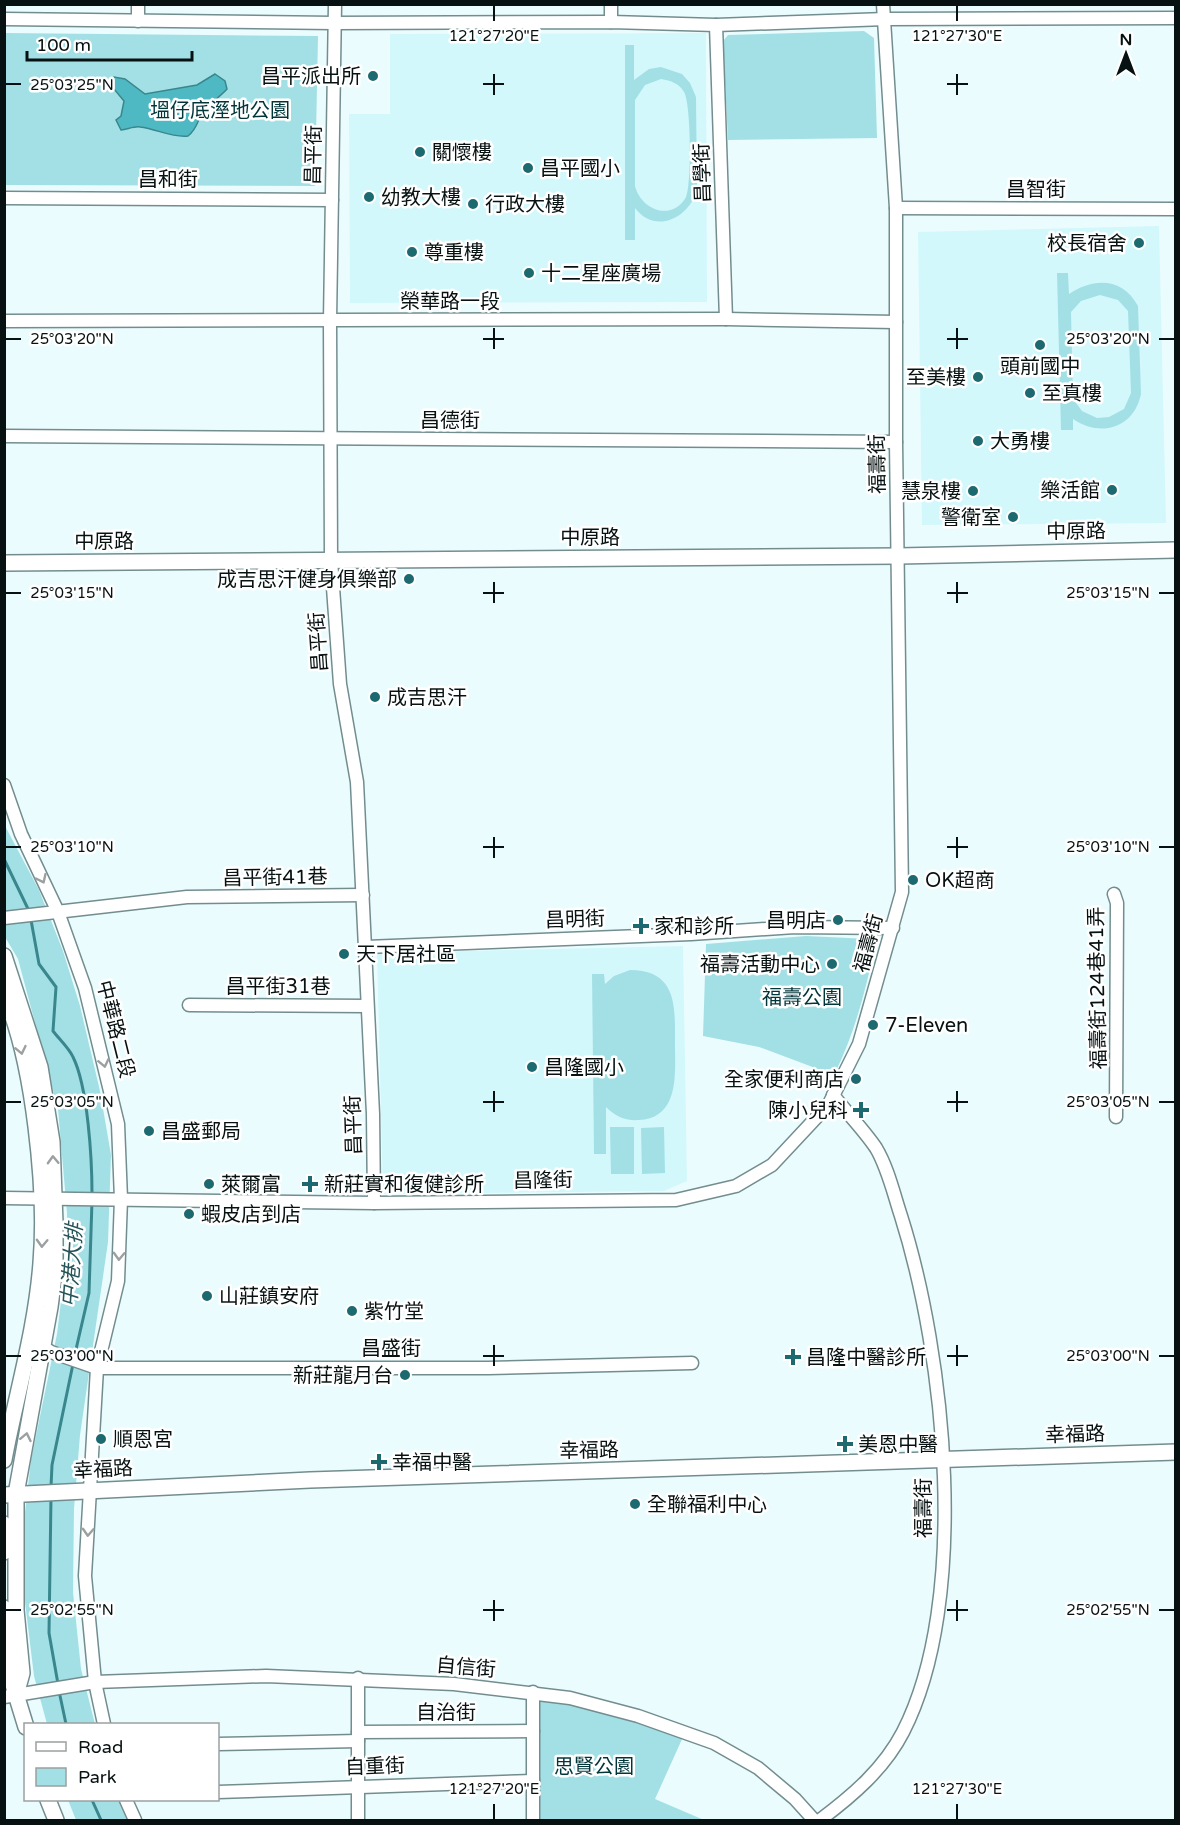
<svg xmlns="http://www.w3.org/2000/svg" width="1180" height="1825" viewBox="0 0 1180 1825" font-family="'Varela Round','Noto Sans TC',sans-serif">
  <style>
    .built { fill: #d2f8fc }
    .green { fill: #a3e0e6; fill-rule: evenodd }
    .water { fill: #4eb9c2; stroke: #39878d; stroke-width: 1.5 }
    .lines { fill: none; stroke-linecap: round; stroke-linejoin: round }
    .stream { stroke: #39878d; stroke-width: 3 }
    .minor-casing { stroke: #738d8f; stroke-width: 15 }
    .tertiary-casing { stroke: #738d8f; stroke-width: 18 }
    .minor { stroke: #fff; stroke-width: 12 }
    .tertiary { stroke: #fff; stroke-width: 15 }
    .oneway { stroke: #9ca0a0 }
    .ticks { fill: none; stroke: #071111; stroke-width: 2 }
    .poi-dot { fill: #1d6970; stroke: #fff; stroke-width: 2 }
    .labels { text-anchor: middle; stroke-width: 5; stroke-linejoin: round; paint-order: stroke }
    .poi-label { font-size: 20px; fill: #071111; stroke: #fff; text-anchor: start }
    .park-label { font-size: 20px; fill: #003539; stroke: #fff }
    .street-label { font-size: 20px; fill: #071111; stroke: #fff }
    .water-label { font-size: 21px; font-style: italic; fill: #255458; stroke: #fff }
    .ticks-label { font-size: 15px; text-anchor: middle; fill: #071111; stroke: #fff; stroke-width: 5; stroke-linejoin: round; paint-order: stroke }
  </style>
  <rect width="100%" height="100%" fill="#ebfcfe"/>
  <g class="built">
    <path d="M706,33L707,302L350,303L349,114H390V34Z"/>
    <path d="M1159,226L1166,523L922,525L918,232Z"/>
    <path d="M683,946L687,1181L664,1191L383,1194L377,953Z"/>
  </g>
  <g class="green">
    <path d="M864,31L874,38L877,138L728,140L723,41L728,35Z"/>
    <path d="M5,33L318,36L315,186L5,185Z"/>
    <path d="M625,45H634V80L649,69L661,67L682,74L690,83L696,97L697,189C690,218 655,235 635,208V240H625ZM661,79C671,81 679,83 684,92C691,103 692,185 686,197C672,222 641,210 635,186V100L645,85Z"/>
    <path d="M1057,273H1068L1069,294C1094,277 1123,278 1138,306L1141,394C1134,428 1101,438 1073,419V430H1061ZM1100,295L1118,300L1128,311L1131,393L1124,409L1109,417L1097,418L1082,411L1073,399L1071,312L1081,301Z"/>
    <path d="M4,824L39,890L63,951L80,1006L100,1091L111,1155L108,1242L80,1435L74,1509L73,1592L81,1669L95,1724H47L34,1676L25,1602L24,1521L31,1460L57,1334L67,1253V1213L58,1109L18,959L5,937Z"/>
    <path d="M806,936L870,939L875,947C865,992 855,1033 834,1075L759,1047L703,1036L706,944Z"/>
    <path d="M630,970C678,970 675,1008 675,1043C675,1073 680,1118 639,1120C625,1121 615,1116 606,1107V1154H594L592,974H604L605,984L614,976Z"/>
    <path d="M610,1127H634V1174H611Z"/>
    <path d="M664,1127L665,1173L642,1174L641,1128Z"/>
    <path d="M539,1700L590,1708L683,1737L655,1799L704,1820H539Z"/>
    <path d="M68,1800H119L127,1820H76Z"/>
  </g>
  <path class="water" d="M215,74L225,81L227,89C219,98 208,104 201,115C197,123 196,130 188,136C172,138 157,129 140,127C135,126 128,129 121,130L116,120L121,116L124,101L114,89L112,81L114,77L125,79L145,94L197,85Z"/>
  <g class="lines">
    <g class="stream">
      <path d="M4,859L30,913"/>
      <path d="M31,920L39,964L56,987L53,1031C59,1039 69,1048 73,1057C88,1087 92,1160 92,1194"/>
      <path d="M74,1358L89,1293L92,1201"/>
      <path d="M51,1487L52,1465L73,1364"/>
      <path d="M51,1497L49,1633L58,1684"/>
      <path d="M59,1691L66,1724"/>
      <path d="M92,1800L101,1820"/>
    </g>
    <g class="minor-casing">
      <g id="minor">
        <path d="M335,4L330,321L331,560L340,684L357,782L373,1114L374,1203"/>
        <path d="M4,19L334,23L611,22L716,25L886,19L1176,18"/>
        <path d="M138,21V4"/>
        <path d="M611,22V4"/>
        <path d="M716,25L726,319"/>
        <path d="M4,198L332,200"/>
        <path d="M896,208L1176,209"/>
        <path d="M4,321L726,319L896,322"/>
        <path d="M4,436L896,442"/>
        <path d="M4,785L21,834L58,912L85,988L118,1124L121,1199L118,1281L97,1368L85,1576L95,1682L104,1724"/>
        <path d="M1114,894L1117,903L1116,1117"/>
        <path d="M4,918L187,897L363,895"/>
        <path d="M366,947L691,934L795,927L893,928"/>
        <path d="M189,1005L367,1006"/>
        <path d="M4,1198L374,1203L676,1200L736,1186L772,1165L829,1104L859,1044L902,892L896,442V208L883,4"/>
        <path d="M36,1343L51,1352L97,1368H488L692,1363"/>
        <path d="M358,1678V1820"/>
        <path d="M533,1692V1820"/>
        <path d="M4,1697L95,1682L266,1676L454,1684L570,1698L638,1716L714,1743L758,1768L795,1799L814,1820"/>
        <path d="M358,1732L533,1731"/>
        <path d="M218,1744L358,1741"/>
        <path d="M218,1792L533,1781"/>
        <path d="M126,1800L135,1820"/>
        <path d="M820,1820C852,1796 884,1769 903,1732C971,1599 945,1355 901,1216C894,1195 888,1168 876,1148C864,1130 847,1113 833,1095"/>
      </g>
    </g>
    <g class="tertiary-casing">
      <g id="tertiary">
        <path d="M4,563L899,556L1176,550"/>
        <path d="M4,956L40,1067L52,1142L55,1223V1268L50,1307L16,1494V1610L22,1673L16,1695"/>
        <path d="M4,994C34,1060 47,1192 41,1263C36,1330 16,1395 4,1460"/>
        <path d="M4,1495L310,1480L1176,1452"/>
        <path d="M4,1524V1552"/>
        <path d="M4,1608L11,1678L26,1727"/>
        <path d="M48,1800L56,1820"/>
      </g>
    </g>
    <use href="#minor" class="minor"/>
    <use href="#tertiary" class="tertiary"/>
  </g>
  <defs><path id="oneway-chevron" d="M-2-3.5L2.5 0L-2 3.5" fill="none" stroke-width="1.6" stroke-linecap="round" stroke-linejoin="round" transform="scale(1.5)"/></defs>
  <g class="oneway">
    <use href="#oneway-chevron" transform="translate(42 879) rotate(65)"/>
    <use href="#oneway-chevron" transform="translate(21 1050) rotate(78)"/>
    <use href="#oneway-chevron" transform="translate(104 1063) rotate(78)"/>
    <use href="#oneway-chevron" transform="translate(53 1160) rotate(-92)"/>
    <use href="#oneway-chevron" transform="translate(42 1243) rotate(92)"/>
    <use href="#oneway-chevron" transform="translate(119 1256) rotate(92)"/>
    <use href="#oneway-chevron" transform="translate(26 1437) rotate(-78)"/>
    <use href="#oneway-chevron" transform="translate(88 1532) rotate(93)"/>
  </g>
  <path class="ticks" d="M494,6V21M957,6V21M494,74V95M957,74V95M6,84H21M483,84H504M947,84H968M494,328V349M957,328V349M6,339H21M483,339H504M947,339H968M1159,339H1174M494,582V603M957,582V603M6,593H21M483,593H504M947,593H968M1159,593H1174M494,837V858M957,837V858M6,847H21M483,847H504M947,847H968M1159,847H1174M494,1091V1112M957,1091V1112M6,1102H21M483,1102H504M947,1102H968M1159,1102H1174M494,1345V1366M957,1345V1366M6,1356H21M483,1356H504M947,1356H968M1159,1356H1174M494,1600V1621M957,1600V1621M6,1610H21M483,1610H504M947,1610H968M1159,1610H1174M494,1804V1819M957,1804V1819"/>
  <g class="poi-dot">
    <circle cx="373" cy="76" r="6"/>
    <circle cx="420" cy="152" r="6"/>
    <circle cx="528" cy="168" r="6"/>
    <circle cx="369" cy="197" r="6"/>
    <circle cx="473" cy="204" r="6"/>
    <circle cx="1139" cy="243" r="6"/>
    <circle cx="412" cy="252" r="6"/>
    <circle cx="529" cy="273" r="6"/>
    <circle cx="1040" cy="345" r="6"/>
    <circle cx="978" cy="377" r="6"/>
    <circle cx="1030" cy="393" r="6"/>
    <circle cx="978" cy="441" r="6"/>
    <circle cx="1112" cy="490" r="6"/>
    <circle cx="973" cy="491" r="6"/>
    <circle cx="1013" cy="517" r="6"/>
    <circle cx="409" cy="579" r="6"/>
    <circle cx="375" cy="697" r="6"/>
    <circle cx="913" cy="880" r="6"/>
    <circle cx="838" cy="920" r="6"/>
    <path d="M638 917h6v6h6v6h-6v6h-6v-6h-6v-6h6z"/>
    <circle cx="344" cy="954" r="6"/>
    <circle cx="832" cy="964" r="6"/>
    <circle cx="873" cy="1025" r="6"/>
    <circle cx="532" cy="1067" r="6"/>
    <circle cx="856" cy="1079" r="6"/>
    <path d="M858 1101h6v6h6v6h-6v6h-6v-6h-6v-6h6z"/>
    <circle cx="149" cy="1131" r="6"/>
    <circle cx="209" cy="1184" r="6"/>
    <path d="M307 1175h6v6h6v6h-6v6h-6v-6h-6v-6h6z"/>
    <circle cx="189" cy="1214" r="6"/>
    <circle cx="207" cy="1296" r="6"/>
    <circle cx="352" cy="1311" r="6"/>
    <path d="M790 1348h6v6h6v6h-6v6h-6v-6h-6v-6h6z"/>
    <circle cx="405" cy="1375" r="6"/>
    <circle cx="101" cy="1439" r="6"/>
    <path d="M842 1435h6v6h6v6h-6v6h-6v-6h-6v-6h6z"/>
    <path d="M376 1453h6v6h6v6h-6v6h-6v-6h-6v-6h6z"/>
    <circle cx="635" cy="1504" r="6"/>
  </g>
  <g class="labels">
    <g class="poi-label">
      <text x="361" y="83" text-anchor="end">昌平派出所</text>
      <text x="432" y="159">關懷樓</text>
      <text x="540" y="175">昌平國小</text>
      <text x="381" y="204">幼教大樓</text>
      <text x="485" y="211">行政大樓</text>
      <text x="1127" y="250" text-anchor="end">校長宿舍</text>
      <text x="424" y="259">尊重樓</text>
      <text x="541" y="280">十二星座廣場</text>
      <text x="1040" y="373" text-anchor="middle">頭前國中</text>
      <text x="966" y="384" text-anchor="end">至美樓</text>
      <text x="1042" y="400">至真樓</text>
      <text x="990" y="448">大勇樓</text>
      <text x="1100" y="497" text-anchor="end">樂活館</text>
      <text x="961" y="498" text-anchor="end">慧泉樓</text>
      <text x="1001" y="524" text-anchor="end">警衛室</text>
      <text x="397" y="586" text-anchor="end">成吉思汗健身俱樂部</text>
      <text x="387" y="704">成吉思汗</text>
      <text x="925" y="887">OK超商</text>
      <text x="826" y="927" text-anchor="end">昌明店</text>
      <text x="654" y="933">家和診所</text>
      <text x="356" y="961">天下居社區</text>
      <text x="820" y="971" text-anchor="end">福壽活動中心</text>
      <text x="885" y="1032">7-Eleven</text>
      <text x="544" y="1074">昌隆國小</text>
      <text x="844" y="1086" text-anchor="end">全家便利商店</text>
      <text x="848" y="1117" text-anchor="end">陳小兒科</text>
      <text x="161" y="1138">昌盛郵局</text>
      <text x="221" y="1191">萊爾富</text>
      <text x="324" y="1191">新莊實和復健診所</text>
      <text x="201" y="1221">蝦皮店到店</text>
      <text x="219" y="1303">山莊鎮安府</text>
      <text x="364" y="1318">紫竹堂</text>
      <text x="806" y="1364">昌隆中醫診所</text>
      <text x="393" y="1382" text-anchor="end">新莊龍月台</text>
      <text x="113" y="1446">順恩宮</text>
      <text x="858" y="1451">美恩中醫</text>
      <text x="392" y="1469">幸福中醫</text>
      <text x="647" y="1511">全聯福利中心</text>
    </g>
    <g class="park-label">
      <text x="220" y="117">塭仔底溼地公園</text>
      <text x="802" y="1004">福壽公園</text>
      <text x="594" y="1773">思賢公園</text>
    </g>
    <g class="street-label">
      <text transform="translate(313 155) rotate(-89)" y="7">昌平街</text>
      <text transform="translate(702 173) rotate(-92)" y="7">昌學街</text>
      <text x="168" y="186">昌和街</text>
      <text x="1036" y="196">昌智街</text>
      <text x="450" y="308">榮華路一段</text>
      <text x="450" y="427">昌德街</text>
      <text transform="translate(877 464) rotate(-91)" y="7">福壽街</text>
      <text transform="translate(1076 531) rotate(-1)" y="7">中原路</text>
      <text x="590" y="544">中原路</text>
      <text x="104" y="548">中原路</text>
      <text transform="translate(318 642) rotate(-94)" y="7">昌平街</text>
      <text transform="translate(275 877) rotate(-1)" y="7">昌平街41巷</text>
      <text transform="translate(575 919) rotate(-2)" y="7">昌明街</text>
      <text transform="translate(868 943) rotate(-75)" y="7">福壽街</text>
      <text x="278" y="993">昌平街31巷</text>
      <text transform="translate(1097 988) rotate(-91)" y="7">福壽街124巷41弄</text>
      <text transform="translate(116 1029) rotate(76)" y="7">中華路二段</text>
      <text transform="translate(353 1125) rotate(-92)" y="7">昌平街</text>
      <text transform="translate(543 1180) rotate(-1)" y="7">昌隆街</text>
      <text x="391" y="1355">昌盛街</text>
      <text transform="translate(1075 1434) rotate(-2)" y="7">幸福路</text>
      <text transform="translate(589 1450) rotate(-1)" y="7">幸福路</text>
      <text transform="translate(103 1469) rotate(-3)" y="7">幸福路</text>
      <text transform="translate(923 1508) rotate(-90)" y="7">福壽街</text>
      <text transform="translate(466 1667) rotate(5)" y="7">自信街</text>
      <text x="446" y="1719">自治街</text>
      <text transform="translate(375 1766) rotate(-2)" y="7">自重街</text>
    </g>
    <g class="water-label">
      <text transform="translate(72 1265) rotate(-86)" y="7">中港大排</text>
    </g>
  </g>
  <g class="ticks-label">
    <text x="494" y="41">121°27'20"E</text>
    <text x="957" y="41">121°27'30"E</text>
    <text x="72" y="90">25°03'25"N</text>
    <text x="72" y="344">25°03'20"N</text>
    <text x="1108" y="344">25°03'20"N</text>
    <text x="72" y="598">25°03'15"N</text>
    <text x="1108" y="598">25°03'15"N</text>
    <text x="72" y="852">25°03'10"N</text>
    <text x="1108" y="852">25°03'10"N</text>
    <text x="72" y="1107">25°03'05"N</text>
    <text x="1108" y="1107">25°03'05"N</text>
    <text x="72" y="1361">25°03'00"N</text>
    <text x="1108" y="1361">25°03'00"N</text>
    <text x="72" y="1615">25°02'55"N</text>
    <text x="1108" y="1615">25°02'55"N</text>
    <text x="494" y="1794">121°27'20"E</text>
    <text x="957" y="1794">121°27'30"E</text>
  </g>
  <rect width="1180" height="1825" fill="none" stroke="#071111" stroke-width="12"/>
  <rect x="24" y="1723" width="195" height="78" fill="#ffffff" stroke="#9ca0a0" stroke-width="1.5"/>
  <rect x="36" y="1742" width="30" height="9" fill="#ffffff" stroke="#9ca0a0" stroke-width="1.5"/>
  <text x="78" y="1753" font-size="18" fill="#071111">Road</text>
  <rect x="36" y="1768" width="30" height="18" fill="#a3e0e6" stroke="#9ca0a0" stroke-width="1.5"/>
  <text x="78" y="1783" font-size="18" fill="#071111">Park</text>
  <g transform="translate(1126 54)" stroke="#ffffff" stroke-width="4.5" paint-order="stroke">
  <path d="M0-4.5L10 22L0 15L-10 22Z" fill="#071111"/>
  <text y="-9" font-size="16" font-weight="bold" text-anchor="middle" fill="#071111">N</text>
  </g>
  <path d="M27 51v9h165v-9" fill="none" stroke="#071111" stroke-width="3"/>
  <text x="36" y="51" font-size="18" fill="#071111" stroke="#ffffff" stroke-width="4.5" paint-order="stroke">100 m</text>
</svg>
